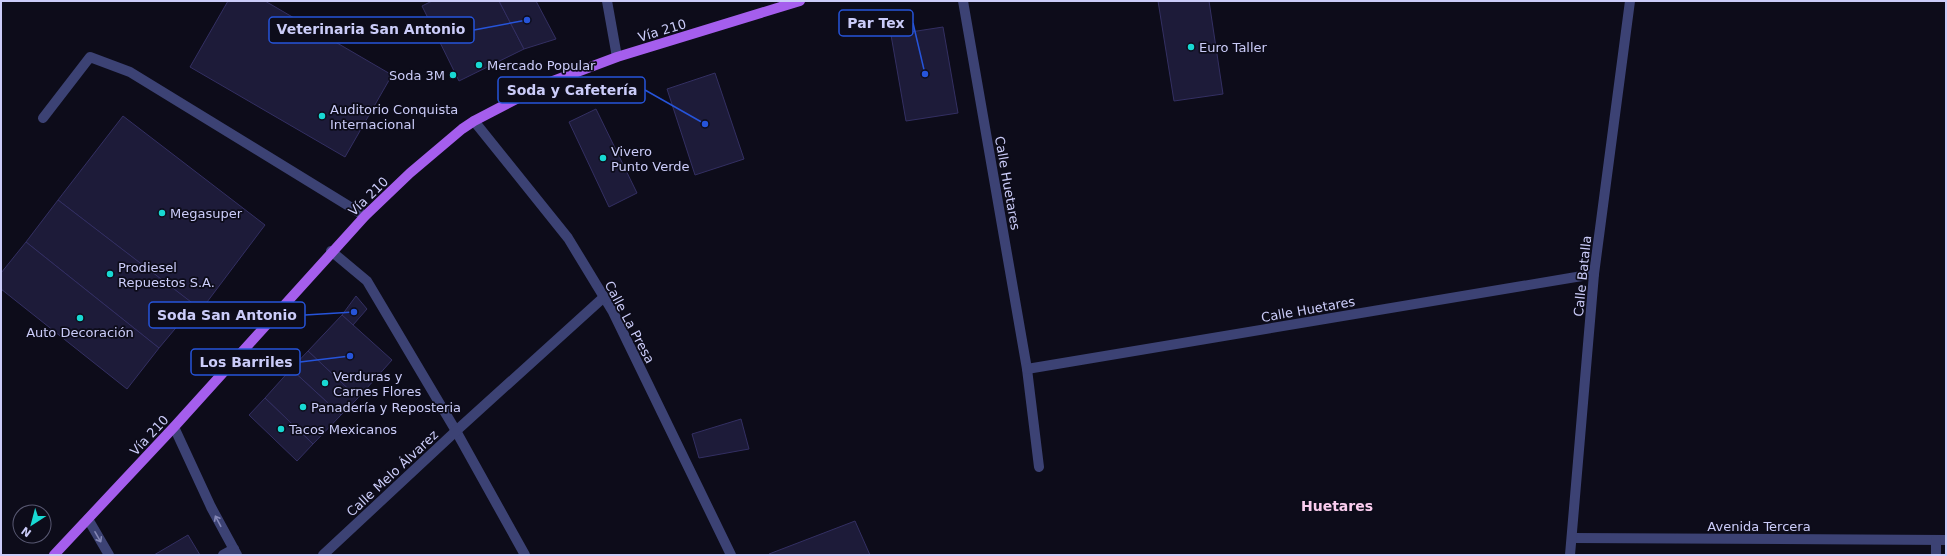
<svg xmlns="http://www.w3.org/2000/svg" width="1947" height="556" viewBox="0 0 1947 556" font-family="'DejaVu Sans',sans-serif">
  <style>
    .building { fill: #1d1b39; stroke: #332f62 }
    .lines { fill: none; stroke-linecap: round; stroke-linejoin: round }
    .minor { stroke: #3c4274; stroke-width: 10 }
    .major { stroke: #a55eed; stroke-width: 10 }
    .oneway { stroke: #8487b6 }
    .poi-dot { fill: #18d9d3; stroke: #0d0c1a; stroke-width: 1.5 }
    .labels { text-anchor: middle; stroke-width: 3.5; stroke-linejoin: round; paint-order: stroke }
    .street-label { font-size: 13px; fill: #cbccf9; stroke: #0d0c1a }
    .poi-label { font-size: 13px; fill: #cbccf9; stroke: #0d0c1a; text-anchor: start }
    .neighbourhood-label { font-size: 14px; font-weight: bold; fill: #facdef; stroke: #0d0c1a }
    .leader { fill: none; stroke: #2654da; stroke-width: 1.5 }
    .callout-dot { fill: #2654da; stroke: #0d0c1a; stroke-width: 1.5 }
    .callout { fill: #0d0c1a; stroke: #2654da; stroke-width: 1.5 }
    .callout-label { font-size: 14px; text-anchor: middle; font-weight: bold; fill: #cbccf9 }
  </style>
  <rect width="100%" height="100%" fill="#0d0c1a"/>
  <g class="building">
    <path d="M228,1H265L392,75L345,157L190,67Z"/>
    <path d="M432,1H499L524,49L459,81L422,6Z"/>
    <path d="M499,1H536L556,39L524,49Z"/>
    <path d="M1158,1H1209L1223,94L1174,101Z"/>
    <path d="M943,27L958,113L906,121L891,35Z"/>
    <path d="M715,73L744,159L695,175L667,89Z"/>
    <path d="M596,109L637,193L609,207L569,122Z"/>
    <path d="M123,116L265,225L201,310L58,200Z"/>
    <path d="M58,200L195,305L159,348L26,242Z"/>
    <path d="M26,242L159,348L127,389L1,289V273Z"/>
    <path d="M356,296L367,309L353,325L342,315Z"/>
    <path d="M342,315L392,360L358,398L308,351Z"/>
    <path d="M308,351L358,398L341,415L291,369Z"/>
    <path d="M291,369L341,415L313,444L265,398Z"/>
    <path d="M265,398L313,444L297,461L249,415Z"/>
    <path d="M741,419L749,449L699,458L692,434Z"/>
    <path d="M855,521L870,555H769V554Z"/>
    <path d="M188,535L200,555H154Z"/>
  </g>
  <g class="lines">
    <g class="minor">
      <path d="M607,1L617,57"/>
      <path d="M963,1L1027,369L1039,467"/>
      <path d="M43,118L90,57L130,72L365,216"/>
      <path d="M474,121L568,238L613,312L731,555"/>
      <path d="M331,251L367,281L456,431L525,555"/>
      <path d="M1027,369L1594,274"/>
      <path d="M174,427L211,507L237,555"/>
      <path d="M88,519L109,555"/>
      <path d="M1572,538L1946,540"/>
      <path d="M223,555L234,549"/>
      <path d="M323,555L456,431L604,297"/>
      <path d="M1570,555L1594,274L1630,1"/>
      <path d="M1936,555V540"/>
    </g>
    <path class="major" d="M54,555L174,427L365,216L410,173L462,129L474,121L545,84L617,57L800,1"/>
  </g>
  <defs><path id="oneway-shaft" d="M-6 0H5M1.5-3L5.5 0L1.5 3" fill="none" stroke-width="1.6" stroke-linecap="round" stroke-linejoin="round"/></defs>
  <g class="oneway">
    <use href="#oneway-shaft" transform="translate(218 521) rotate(-118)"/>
    <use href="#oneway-shaft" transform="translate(98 537) rotate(60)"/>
  </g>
  <g class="poi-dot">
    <circle cx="1191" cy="47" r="4"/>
    <circle cx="479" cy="65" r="4"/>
    <circle cx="453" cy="75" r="4"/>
    <circle cx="322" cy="116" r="4"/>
    <circle cx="603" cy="158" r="4"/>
    <circle cx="162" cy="213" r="4"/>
    <circle cx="110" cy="274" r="4"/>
    <circle cx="80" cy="318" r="4"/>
    <circle cx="325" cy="383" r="4"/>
    <circle cx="303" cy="407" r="4"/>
    <circle cx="281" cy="429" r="4"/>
  </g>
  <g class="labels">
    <g class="street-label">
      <text transform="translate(662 30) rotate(-17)" y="5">Vía 210</text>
      <text transform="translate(1008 183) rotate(80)" y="5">Calle Huetares</text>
      <text transform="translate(368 196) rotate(-44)" y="5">Vía 210</text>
      <text transform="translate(1582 276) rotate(-84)" y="5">Calle Batalla</text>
      <text transform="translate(1308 309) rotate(-10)" y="5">Calle Huetares</text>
      <text transform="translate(630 322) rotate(62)" y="5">Calle La Presa</text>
      <text transform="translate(149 435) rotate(-47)" y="5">Vía 210</text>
      <text transform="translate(392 473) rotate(-43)" y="5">Calle Melo Álvarez</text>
      <text x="1759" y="531">Avenida Tercera</text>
    </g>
    <g class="poi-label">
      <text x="1199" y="52">Euro Taller</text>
      <text x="487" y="70">Mercado Popular</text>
      <text x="445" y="80" text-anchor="end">Soda 3M</text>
      <text x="330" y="114">Auditorio Conquista<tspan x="330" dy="15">Internacional</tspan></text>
      <text x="611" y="156">Vivero<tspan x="611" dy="15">Punto Verde</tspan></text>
      <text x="170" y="218">Megasuper</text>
      <text x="118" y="272">Prodiesel<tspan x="118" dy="15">Repuestos S.A.</tspan></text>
      <text x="80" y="337" text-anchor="middle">Auto Decoración</text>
      <text x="333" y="381">Verduras y<tspan x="333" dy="15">Carnes Flores</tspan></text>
      <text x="311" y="412">Panadería y Reposteria</text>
      <text x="289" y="434">Tacos Mexicanos</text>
    </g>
    <g class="neighbourhood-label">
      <text x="1337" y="511">Huetares</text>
    </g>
  </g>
  <path class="leader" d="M925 74L913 23M527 20L474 30M705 124L645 90M354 312L305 315M350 356L300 362"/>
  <g class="callout-dot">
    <circle cx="925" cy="74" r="4"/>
    <circle cx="527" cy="20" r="4"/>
    <circle cx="705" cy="124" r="4"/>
    <circle cx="354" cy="312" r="4"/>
    <circle cx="350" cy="356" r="4"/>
  </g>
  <g class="callout">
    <rect x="839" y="10" width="74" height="26" rx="4"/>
    <rect x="269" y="17" width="205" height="26" rx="4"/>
    <rect x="498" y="77" width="147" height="26" rx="4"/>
    <rect x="149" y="302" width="156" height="26" rx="4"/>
    <rect x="191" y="349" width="109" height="26" rx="4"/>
  </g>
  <g class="callout-label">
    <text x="876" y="28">Par Tex</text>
    <text x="371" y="34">Veterinaria San Antonio</text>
    <text x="572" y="95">Soda y Cafetería</text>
    <text x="227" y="320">Soda San Antonio</text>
    <text x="246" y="367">Los Barriles</text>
  </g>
  <rect width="1947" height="556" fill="none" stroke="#cbccf9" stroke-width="4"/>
  <g transform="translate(32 524) rotate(216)"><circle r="19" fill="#0d0c1a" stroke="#595973"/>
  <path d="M0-3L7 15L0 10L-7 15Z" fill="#18d9d3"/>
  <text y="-6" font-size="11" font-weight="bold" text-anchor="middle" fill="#cbccf9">N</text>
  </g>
</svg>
